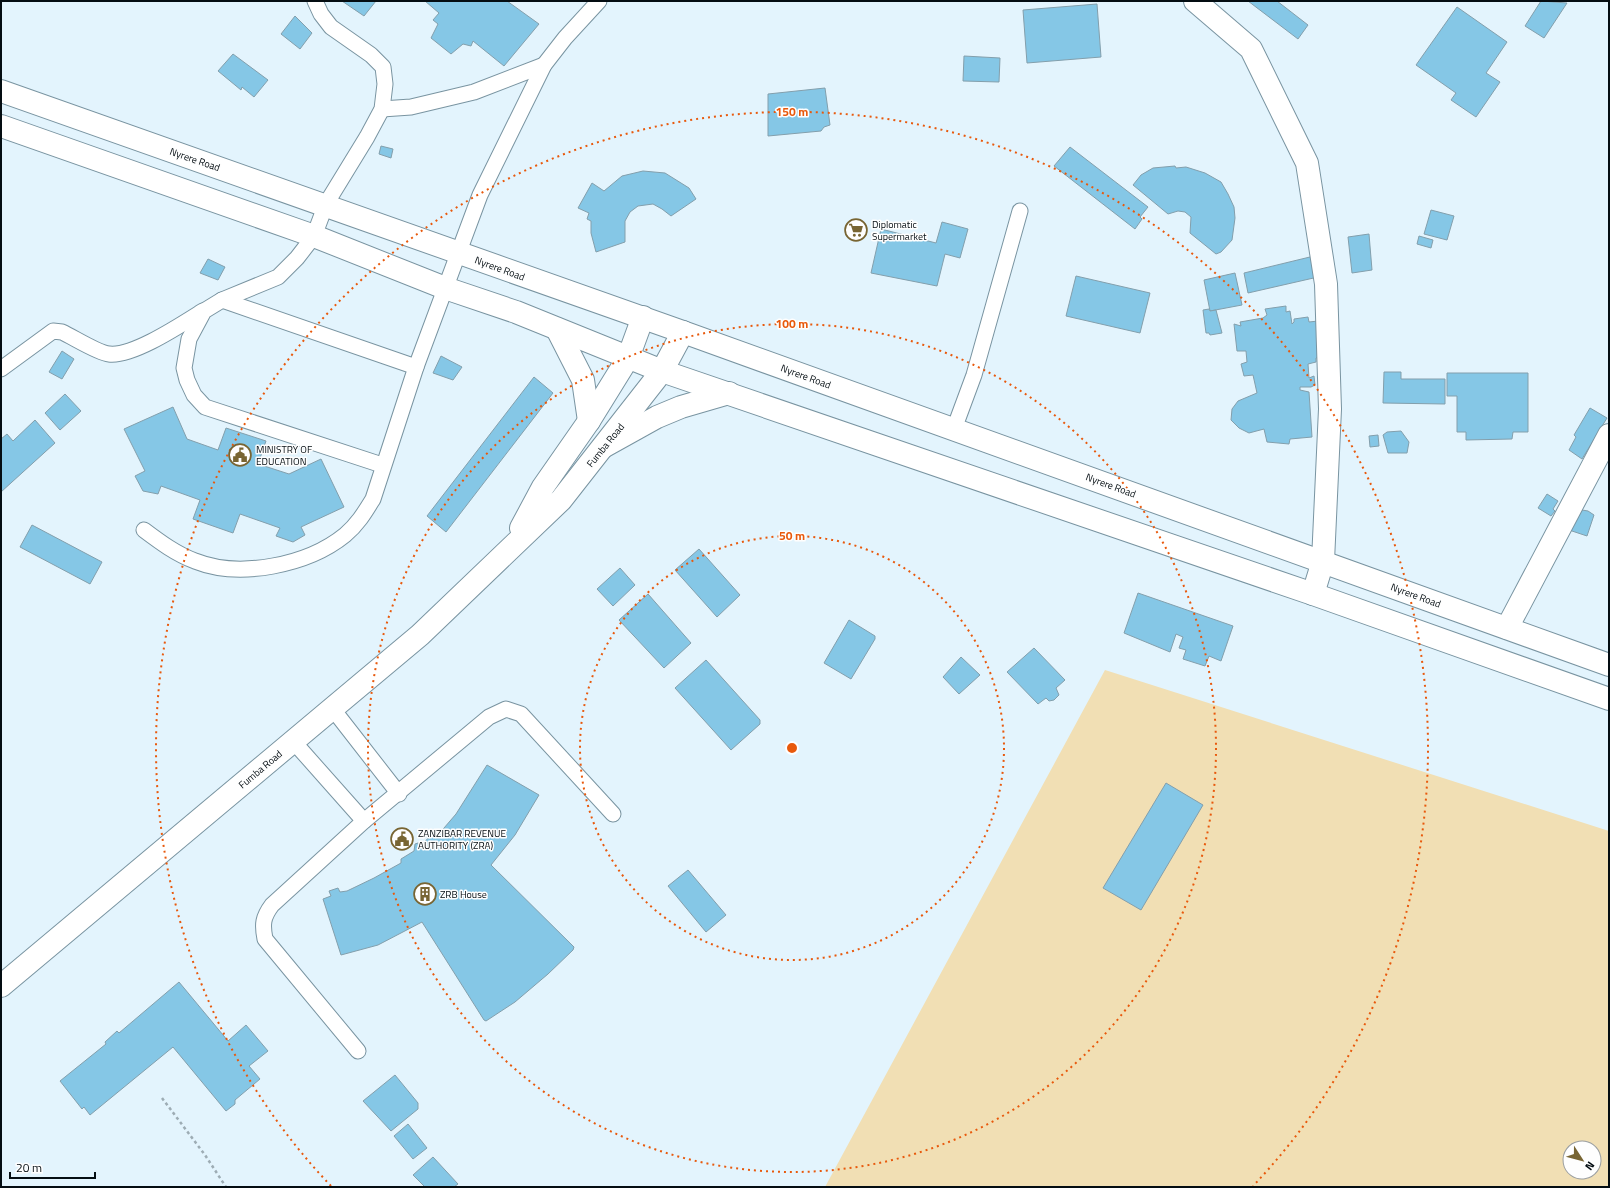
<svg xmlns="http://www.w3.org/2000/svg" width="1610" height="1188" viewBox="0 0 1610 1188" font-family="'Titillium Web',sans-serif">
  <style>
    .green { fill: #f1dfb4; fill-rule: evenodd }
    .building { fill: #85c7e6; stroke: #839fac }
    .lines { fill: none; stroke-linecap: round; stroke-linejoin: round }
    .service-casing { stroke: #7994a1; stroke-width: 17 }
    .minor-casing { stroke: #7994a1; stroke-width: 24 }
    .tertiary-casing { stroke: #7994a1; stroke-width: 24 }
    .primary-casing { stroke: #7994a1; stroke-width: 24 }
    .path { stroke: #9dacb4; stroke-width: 2.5; stroke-dasharray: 3 3; stroke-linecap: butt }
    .service { stroke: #fff; stroke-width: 15 }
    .minor { stroke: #fff; stroke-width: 22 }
    .tertiary { stroke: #fff; stroke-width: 22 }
    .primary { stroke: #fff; stroke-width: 22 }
    .ring { fill: none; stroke: #e8590c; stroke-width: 2; stroke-dasharray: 2 4 }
    .labels { text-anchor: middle; stroke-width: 3; stroke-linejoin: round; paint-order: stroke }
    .street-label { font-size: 10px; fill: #040d12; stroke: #fefefe }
    .poi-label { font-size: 10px; fill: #040d12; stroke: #fefefe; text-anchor: start }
    .centre { fill: #e8590c; stroke: #fefefe; stroke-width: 2 }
    .ring-label { font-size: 12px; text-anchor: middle; font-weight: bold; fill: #e8590c; stroke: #fefefe; stroke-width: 3; stroke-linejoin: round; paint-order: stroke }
  </style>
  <rect width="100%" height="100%" fill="#e3f4fd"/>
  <path class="green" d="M1105,670L1609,831V1187H825ZM1570,1148H1594V1172H1570Z"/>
  <g class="building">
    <path d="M342,1H376L364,16Z"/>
    <path d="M425,1H507L539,24L504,66L473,41L471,46L463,44L451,54L431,38L438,24L433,20L439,13Z"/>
    <path d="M1248,1H1277L1308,25L1298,39Z"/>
    <path d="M1541,1L1567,3L1544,38L1525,26Z"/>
    <path d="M1097,4L1101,57L1027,63L1023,10Z"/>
    <path d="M1457,7L1507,42L1486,73L1500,82L1476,117L1451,100L1456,93L1416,65Z"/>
    <path d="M295,16L312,33L300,49L281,34Z"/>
    <path d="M233,54L268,80L254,97L242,87L241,90L218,71Z"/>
    <path d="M964,56L1000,58L999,82L963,81Z"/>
    <path d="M825,88L830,125L824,127L821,131L768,136V94Z"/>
    <path d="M381,146L393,149L391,158L379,154Z"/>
    <path d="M1070,147L1148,207L1140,217L1142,219L1135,229L1054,166Z"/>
    <path d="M1175,166L1176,168L1186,167L1205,173L1221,182L1228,194L1234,207L1235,218L1232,240L1221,252L1216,254L1190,233L1191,217L1185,212L1178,211L1168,214L1133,185L1141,175L1153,168Z"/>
    <path d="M643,171L665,173L689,188L696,199L671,216L662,209L653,204L638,206L630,212L625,221V242L596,252L591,233V221L587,219L589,213L578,208L592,183L604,191L622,176Z"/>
    <path d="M1431,210L1454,216L1447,240L1424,234Z"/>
    <path d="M942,222L968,229L960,258L945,254L937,286L871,273L881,229L936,243Z"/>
    <path d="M1369,234L1372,270L1352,273L1348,237Z"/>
    <path d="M1419,236L1433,240L1431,248L1417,244Z"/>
    <path d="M1314,256L1318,277L1248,293L1244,273Z"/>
    <path d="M208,259L225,267L218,280L200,273Z"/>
    <path d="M1235,273L1242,305L1210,311L1204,280Z"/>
    <path d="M1076,276L1150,293L1140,333L1066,316Z"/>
    <path d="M1286,306V312L1290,311L1292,324L1294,322V319L1308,317L1309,322L1318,321L1322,356L1316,358V362L1308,364L1309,378L1314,376L1315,385L1311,387H1300V390L1309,392L1312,437L1290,439L1289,444L1267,442L1264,429L1249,433L1239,428L1231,420L1232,409L1238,401L1257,393L1253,375L1244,376L1241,364L1247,362L1246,351H1237L1234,324L1241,326L1240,322L1263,318L1267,315L1265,309Z"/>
    <path d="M1209,309L1210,311L1216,310L1222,333L1210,335L1209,333H1206L1203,310Z"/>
    <path d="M62,351L74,359L62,379L49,372Z"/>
    <path d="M441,356L462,367L453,380L433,373Z"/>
    <path d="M1384,372H1401V379H1445V404L1383,403Z"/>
    <path d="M1447,373H1528V432H1513L1512,439L1466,440V432H1457V396H1447Z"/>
    <path d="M534,377L553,393L446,532L427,516Z"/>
    <path d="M65,394L81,411L60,430L45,413Z"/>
    <path d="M173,407L187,439L218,450L226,428L266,441L258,464L289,474L321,459L344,507L301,527L305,535L293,542L276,536L280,528L240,514L233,533L193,519L200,500L161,486L158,494L143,491L135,476L145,471L124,429Z"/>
    <path d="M1590,408L1607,418L1582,459L1569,450L1576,437L1574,435Z"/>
    <path d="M35,420L55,443L1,492V439L7,434L13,441Z"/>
    <path d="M1401,431L1409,442L1407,453H1388L1383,435L1387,432Z"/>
    <path d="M1378,435L1379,446L1370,447L1369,436Z"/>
    <path d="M1547,494L1558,501L1553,509L1555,511L1551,516L1538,508Z"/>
    <path d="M1576,509L1588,511L1594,515L1587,536L1566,529Z"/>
    <path d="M32,525L102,562L90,584L20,547Z"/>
    <path d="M699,549L740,595L717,617L675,570Z"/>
    <path d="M620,568L635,585L613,606L597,589Z"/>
    <path d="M1138,593L1233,626L1221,661L1209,656L1205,666L1183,659L1186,650L1179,648L1183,637L1176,634L1170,652L1124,633Z"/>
    <path d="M648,594L691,643L664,668L619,620Z"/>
    <path d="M849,620L875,636V639L851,679L824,663Z"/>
    <path d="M1034,648L1065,680L1056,688L1059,695L1054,700L1049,701L1046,698L1038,704L1007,672Z"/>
    <path d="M961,657L980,675L959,694L943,677Z"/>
    <path d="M706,660L760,720V724L731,750L675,688Z"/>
    <path d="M487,765L539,795L515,835L491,865L574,947L573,950L548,974L515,1002L486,1021L484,1020L422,922L378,945L341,955L323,899L331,896L329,891L338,888L340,892L347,891L374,878L401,863V859L414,851L415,844L418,843L422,844L435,832L438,835L456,814Z"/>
    <path d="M1166,783L1203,805L1141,910L1103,888Z"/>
    <path d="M688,870L726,915L706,932L668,886Z"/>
    <path d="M179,982L228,1041L246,1025L268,1051L249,1066L260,1079L235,1100V1104L226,1111L173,1047L90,1115L84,1107L82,1109L60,1081L106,1044L105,1042L117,1031L119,1033Z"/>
    <path d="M395,1075L418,1103V1109L391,1131L363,1101Z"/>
    <path d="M408,1124L427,1148L413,1159L394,1136Z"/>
    <path d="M433,1157L458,1184L454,1187H425L413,1175Z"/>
  </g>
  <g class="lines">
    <g class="service-casing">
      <g id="service">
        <path d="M315,1L321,14L331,27L371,55L383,67L385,84L382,109L367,137L326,204L314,236L297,258L278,277L222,300L204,311L189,339L184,368L187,380L194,395L205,407L382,465"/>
        <path d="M382,109L411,107L474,92L544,65"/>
        <path d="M222,300L416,367"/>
        <path d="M1,369L53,331L62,332C73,337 98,353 109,354C133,357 182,324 203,311"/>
        <path d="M954,429L974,375L1020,211"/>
        <path d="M144,530C160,542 176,554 195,561C240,579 308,565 345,535C358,524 365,512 373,499L416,367L480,195L544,65L565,38L599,1"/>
        <path d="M332,708L399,794"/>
        <path d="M293,741L364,821"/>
        <path d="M358,1051L265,939C262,924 263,917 272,905L364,821L489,717L506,709L521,714L613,814"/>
      </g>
    </g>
    <g class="minor-casing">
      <g id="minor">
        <path d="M1195,1L1251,49L1307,163L1326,284L1330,409L1323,561L1313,594"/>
        <path d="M1507,628L1609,435"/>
      </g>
    </g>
    <g class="tertiary-casing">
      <g id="tertiary">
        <path d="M521,528L543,487L589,421L628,358L643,317"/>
        <path d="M1,986L420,635L561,500L662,371L683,332"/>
      </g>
    </g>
    <g class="primary-casing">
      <g id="primary">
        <path d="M1,91L683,332L1609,665"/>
        <path d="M1,126L314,236L445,288L516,312L662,371L1313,594L1609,699"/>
        <path d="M557,329L583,380L589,421"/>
        <path d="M603,447L657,417L681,407L729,393"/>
      </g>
    </g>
    <path class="path" d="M162,1098L205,1155L226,1187"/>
    <use href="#service" class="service"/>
    <use href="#minor" class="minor"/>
    <use href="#tertiary" class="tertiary"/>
    <use href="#primary" class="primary"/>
  </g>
  <g class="ring">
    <circle cx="792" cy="748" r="212"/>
    <circle cx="792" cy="748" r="424"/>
    <path d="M331 1186A636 636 0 1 1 1253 1186"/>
  </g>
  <defs>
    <g id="supermarket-ring" transform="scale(1.15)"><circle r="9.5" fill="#fefefe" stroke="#786533" stroke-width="1.5"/><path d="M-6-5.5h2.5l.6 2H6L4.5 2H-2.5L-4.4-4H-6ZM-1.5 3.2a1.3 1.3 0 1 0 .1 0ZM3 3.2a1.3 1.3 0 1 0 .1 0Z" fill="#786533"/></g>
    <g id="civic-ring" transform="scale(1.15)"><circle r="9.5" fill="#fefefe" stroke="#786533" stroke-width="1.5"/><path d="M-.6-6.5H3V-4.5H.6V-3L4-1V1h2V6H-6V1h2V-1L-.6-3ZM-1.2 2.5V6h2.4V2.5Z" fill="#786533"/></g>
    <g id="building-ring" transform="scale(1.15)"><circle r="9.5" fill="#fefefe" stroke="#786533" stroke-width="1.5"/><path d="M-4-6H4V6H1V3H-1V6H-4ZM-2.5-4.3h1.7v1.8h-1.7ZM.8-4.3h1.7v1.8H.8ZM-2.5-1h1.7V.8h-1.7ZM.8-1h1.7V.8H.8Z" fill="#786533"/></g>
  </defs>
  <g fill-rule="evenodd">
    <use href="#supermarket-ring" x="856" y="230"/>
    <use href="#civic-ring" x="240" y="455"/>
    <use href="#civic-ring" x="402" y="839"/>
    <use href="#building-ring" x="425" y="894"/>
  </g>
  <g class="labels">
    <g class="street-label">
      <text transform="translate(195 159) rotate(19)" y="4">Nyrere Road</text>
      <text transform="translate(500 268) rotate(20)" y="4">Nyrere Road</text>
      <text transform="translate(806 376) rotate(20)" y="4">Nyrere Road</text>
      <text transform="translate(605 445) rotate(-51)" y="4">Fumba Road</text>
      <text transform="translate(1111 485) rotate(20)" y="4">Nyrere Road</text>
      <text transform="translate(1416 595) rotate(20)" y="4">Nyrere Road</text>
      <text transform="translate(260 769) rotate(-40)" y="4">Fumba Road</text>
    </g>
    <g class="poi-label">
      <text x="872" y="228">Diplomatic<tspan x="872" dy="12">Supermarket</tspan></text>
      <text x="256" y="453">MINISTRY OF<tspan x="256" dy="12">EDUCATION</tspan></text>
      <text x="418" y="837">ZANZIBAR REVENUE<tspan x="418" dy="12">AUTHORITY (ZRA)</tspan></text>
      <text x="440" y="898">ZRB House</text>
    </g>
  </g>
  <circle cx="792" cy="748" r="6" class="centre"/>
  <g class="ring-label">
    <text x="792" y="116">150 m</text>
    <text x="792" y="328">100 m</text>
    <text x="792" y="540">50 m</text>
  </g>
  <rect width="1610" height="1188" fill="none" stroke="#040d12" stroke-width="4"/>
  <g transform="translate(1582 1160) rotate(126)"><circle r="19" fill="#fefefe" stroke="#9a9ea0"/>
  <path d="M0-3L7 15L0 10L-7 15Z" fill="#786533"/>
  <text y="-6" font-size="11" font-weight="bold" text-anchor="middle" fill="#040d12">N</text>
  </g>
  <path d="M10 1172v6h85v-6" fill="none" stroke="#040d12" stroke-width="2"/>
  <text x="16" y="1172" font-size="12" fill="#040d12" stroke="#fefefe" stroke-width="3" paint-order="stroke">20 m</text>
</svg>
